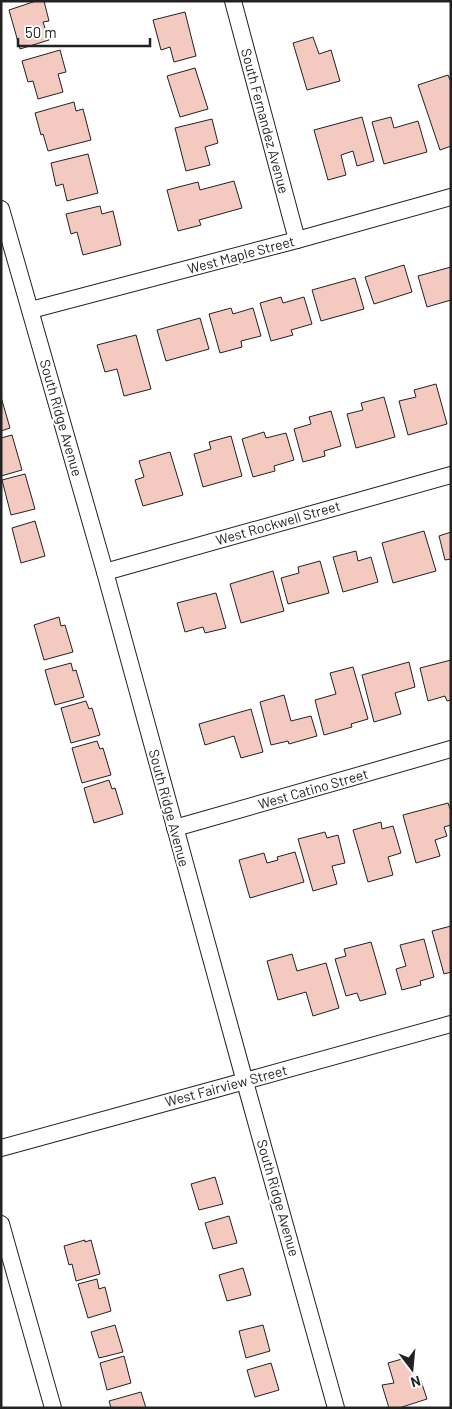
<svg xmlns="http://www.w3.org/2000/svg" width="452" height="1409" viewBox="0 0 452 1409" font-family="Barlow,sans-serif">
  <style>
    .building { fill: #f3c9c0; stroke: #222 }
    .lines { fill: none; stroke-linecap: round; stroke-linejoin: round }
    .street-casing { stroke: #222; stroke-width: 18 }
    .street { stroke: #fff; stroke-width: 16 }
    .labels { text-anchor: middle; stroke-width: 4; stroke-linejoin: round; paint-order: stroke }
    .street-label { font-size: 14px; fill: #222; stroke: #fff }
  </style>
  <rect width="100%" height="100%" fill="#fff"/>
  <g class="building">
    <path d="M36,1H44L49,21L43,22L49,40L20,49L9,10Z"/>
    <path d="M185,12L196,56L174,62L170,47L161,50L153,20Z"/>
    <path d="M313,37L319,54L331,50L340,81L307,90L293,43Z"/>
    <path d="M60,50L66,72L58,74L63,92L38,99L33,81L28,82L22,61Z"/>
    <path d="M195,68L208,109L180,117L167,76Z"/>
    <path d="M448,75L451,82V146L440,150L418,85Z"/>
    <path d="M74,102L76,111L83,109L91,140L48,151L43,134L41,135L35,113Z"/>
    <path d="M362,117L374,161L357,166L353,151L341,155L346,175L328,180L314,130Z"/>
    <path d="M391,117L394,128L418,121L427,152L384,164L372,122Z"/>
    <path d="M212,119L218,143L205,147L210,165L186,171L175,128Z"/>
    <path d="M88,154L98,193L67,201L63,184L56,186L51,163Z"/>
    <path d="M234,181L242,208L199,220L201,225L178,231L167,190L198,182L200,190Z"/>
    <path d="M100,206L102,214L113,211L121,245L83,255L77,232L71,234L66,214Z"/>
    <path d="M404,265L412,292L374,304L365,277Z"/>
    <path d="M451,267V300L427,307L418,276Z"/>
    <path d="M355,278L364,309L321,321L312,290Z"/>
    <path d="M281,297L283,303L304,297L312,324L291,330L293,335L271,341L260,303Z"/>
    <path d="M231,308L233,314L253,308L261,336L241,341L242,347L220,353L209,314Z"/>
    <path d="M200,318L209,349L166,361L157,330Z"/>
    <path d="M136,335L151,389L124,396L117,369L105,372L97,345Z"/>
    <path d="M436,384L447,424L408,435L399,401L416,397L414,390Z"/>
    <path d="M1,397L10,428L1,431Z"/>
    <path d="M384,397L395,437L356,448L347,414L363,410L361,403Z"/>
    <path d="M331,411L341,446L324,451L325,456L303,462L294,429L311,424L309,417Z"/>
    <path d="M264,432L266,438L286,433L294,460L274,466L275,471L253,477L242,439Z"/>
    <path d="M12,435L22,470L1,476V438Z"/>
    <path d="M231,436L242,476L203,487L194,454L211,449L209,442Z"/>
    <path d="M170,452L183,495L143,506L135,480L144,477L139,461Z"/>
    <path d="M25,474L35,509L11,515L2,480Z"/>
    <path d="M35,521L45,556L21,563L12,528Z"/>
    <path d="M424,531L436,571L393,583L382,543Z"/>
    <path d="M451,532V559L445,560L439,536Z"/>
    <path d="M356,551L358,561L371,557L378,582L343,592L333,557Z"/>
    <path d="M320,561L329,593L288,604L281,578L299,573L298,567Z"/>
    <path d="M273,571L284,611L241,623L230,584Z"/>
    <path d="M216,593L226,628L205,633L203,627L185,632L177,603Z"/>
    <path d="M59,617L61,626L65,625L73,652L44,660L34,625Z"/>
    <path d="M451,660V700L447,701L445,696L428,701L420,668Z"/>
    <path d="M409,662L415,687L395,693L401,714L374,722L362,675Z"/>
    <path d="M71,663L73,671L76,670L84,697L55,705L45,670Z"/>
    <path d="M353,667L368,719L351,724L352,727L324,735L315,700L336,694L330,673Z"/>
    <path d="M284,695L291,721L311,716L317,736L289,744L288,741L271,745L260,702Z"/>
    <path d="M86,701L89,709L92,708L100,735L71,743L61,708Z"/>
    <path d="M251,709L263,752L241,758L234,736L205,745L199,724Z"/>
    <path d="M97,741L100,749L103,748L111,775L82,783L72,748Z"/>
    <path d="M109,780L112,789L115,788L123,814L94,823L84,788Z"/>
    <path d="M448,803L451,811V825L444,827L447,836L435,840L440,856L416,863L403,815Z"/>
    <path d="M381,822L382,829L393,826L401,853L388,857L393,875L368,882L353,830Z"/>
    <path d="M325,832L327,838L338,835L345,863L332,866L337,884L313,891L298,839Z"/>
    <path d="M295,852L304,882L250,898L239,860L264,853L267,863L278,860L277,857Z"/>
    <path d="M451,926V972L444,974L432,931Z"/>
    <path d="M424,939L434,977L420,981L421,985L402,990L396,969L406,966L400,945Z"/>
    <path d="M371,942L386,994L360,1001L357,993L346,996L335,959L346,956L344,949Z"/>
    <path d="M292,954L297,971L326,963L339,1008L313,1016L306,992L278,1000L267,961Z"/>
    <path d="M215,1177L223,1204L199,1210L191,1184Z"/>
    <path d="M229,1216L237,1243L213,1249L205,1223Z"/>
    <path d="M85,1240V1242L91,1240L100,1274L76,1281L72,1264L69,1265L64,1246Z"/>
    <path d="M243,1268L251,1295L227,1301L219,1275Z"/>
    <path d="M97,1279L99,1289L105,1287L111,1311L88,1318L78,1284Z"/>
    <path d="M115,1325L123,1352L99,1358L91,1332Z"/>
    <path d="M263,1325L270,1351L246,1358L239,1331Z"/>
    <path d="M124,1356L131,1383L107,1390L100,1363Z"/>
    <path d="M409,1357L414,1379L420,1378L427,1399L399,1408H389L382,1385L394,1383L388,1363Z"/>
    <path d="M271,1363L279,1390L255,1397L247,1370Z"/>
    <path d="M141,1392L146,1408H111L109,1401Z"/>
  </g>
  <g class="lines">
    <g class="street-casing">
      <g id="street">
        <path d="M233,1L297,240"/>
        <path d="M1,209L105,572L245,1082L336,1408"/>
        <path d="M31,310L297,240L451,197"/>
        <path d="M105,572L451,475"/>
        <path d="M175,828L451,749"/>
        <path d="M1,1148L216,1089L451,1024"/>
        <path d="M1,1224L53,1408"/>
      </g>
    </g>
    <use href="#street" class="street"/>
  </g>
  <g class="labels">
    <g class="street-label">
      <text transform="translate(265 121) rotate(75)" y="5">South Fernandez Avenue</text>
      <text transform="translate(241 255) rotate(-15)" y="5">West Maple Street</text>
      <text transform="translate(61 418) rotate(74)" y="5">South Ridge Avenue</text>
      <text transform="translate(278 523) rotate(-16)" y="5">West Rockwell Street</text>
      <text transform="translate(313 789) rotate(-16)" y="5">West Catino Street</text>
      <text transform="translate(169 808) rotate(75)" y="5">South Ridge Avenue</text>
      <text transform="translate(226 1086) rotate(-15)" y="5">West Fairview Street</text>
      <text transform="translate(278 1198) rotate(74)" y="5">South Ridge Avenue</text>
    </g>
  </g>
  <rect width="452" height="1409" fill="none" stroke="#222222" stroke-width="5"/>
  <g transform="translate(412 1369) rotate(164)" stroke="#ffffff" stroke-width="4" paint-order="stroke">
  <path d="M0-4L9 19L0 12L-9 19Z" fill="#222222"/>
  <text y="-8" font-size="14" font-weight="bold" text-anchor="middle" fill="#222222">N</text>
  </g>
  <path d="M18 38v8h132v-8" fill="none" stroke="#222222" stroke-width="2.5"/>
  <text x="25" y="38" font-size="15" fill="#222222" stroke="#ffffff" stroke-width="4" paint-order="stroke">50 m</text>
</svg>
